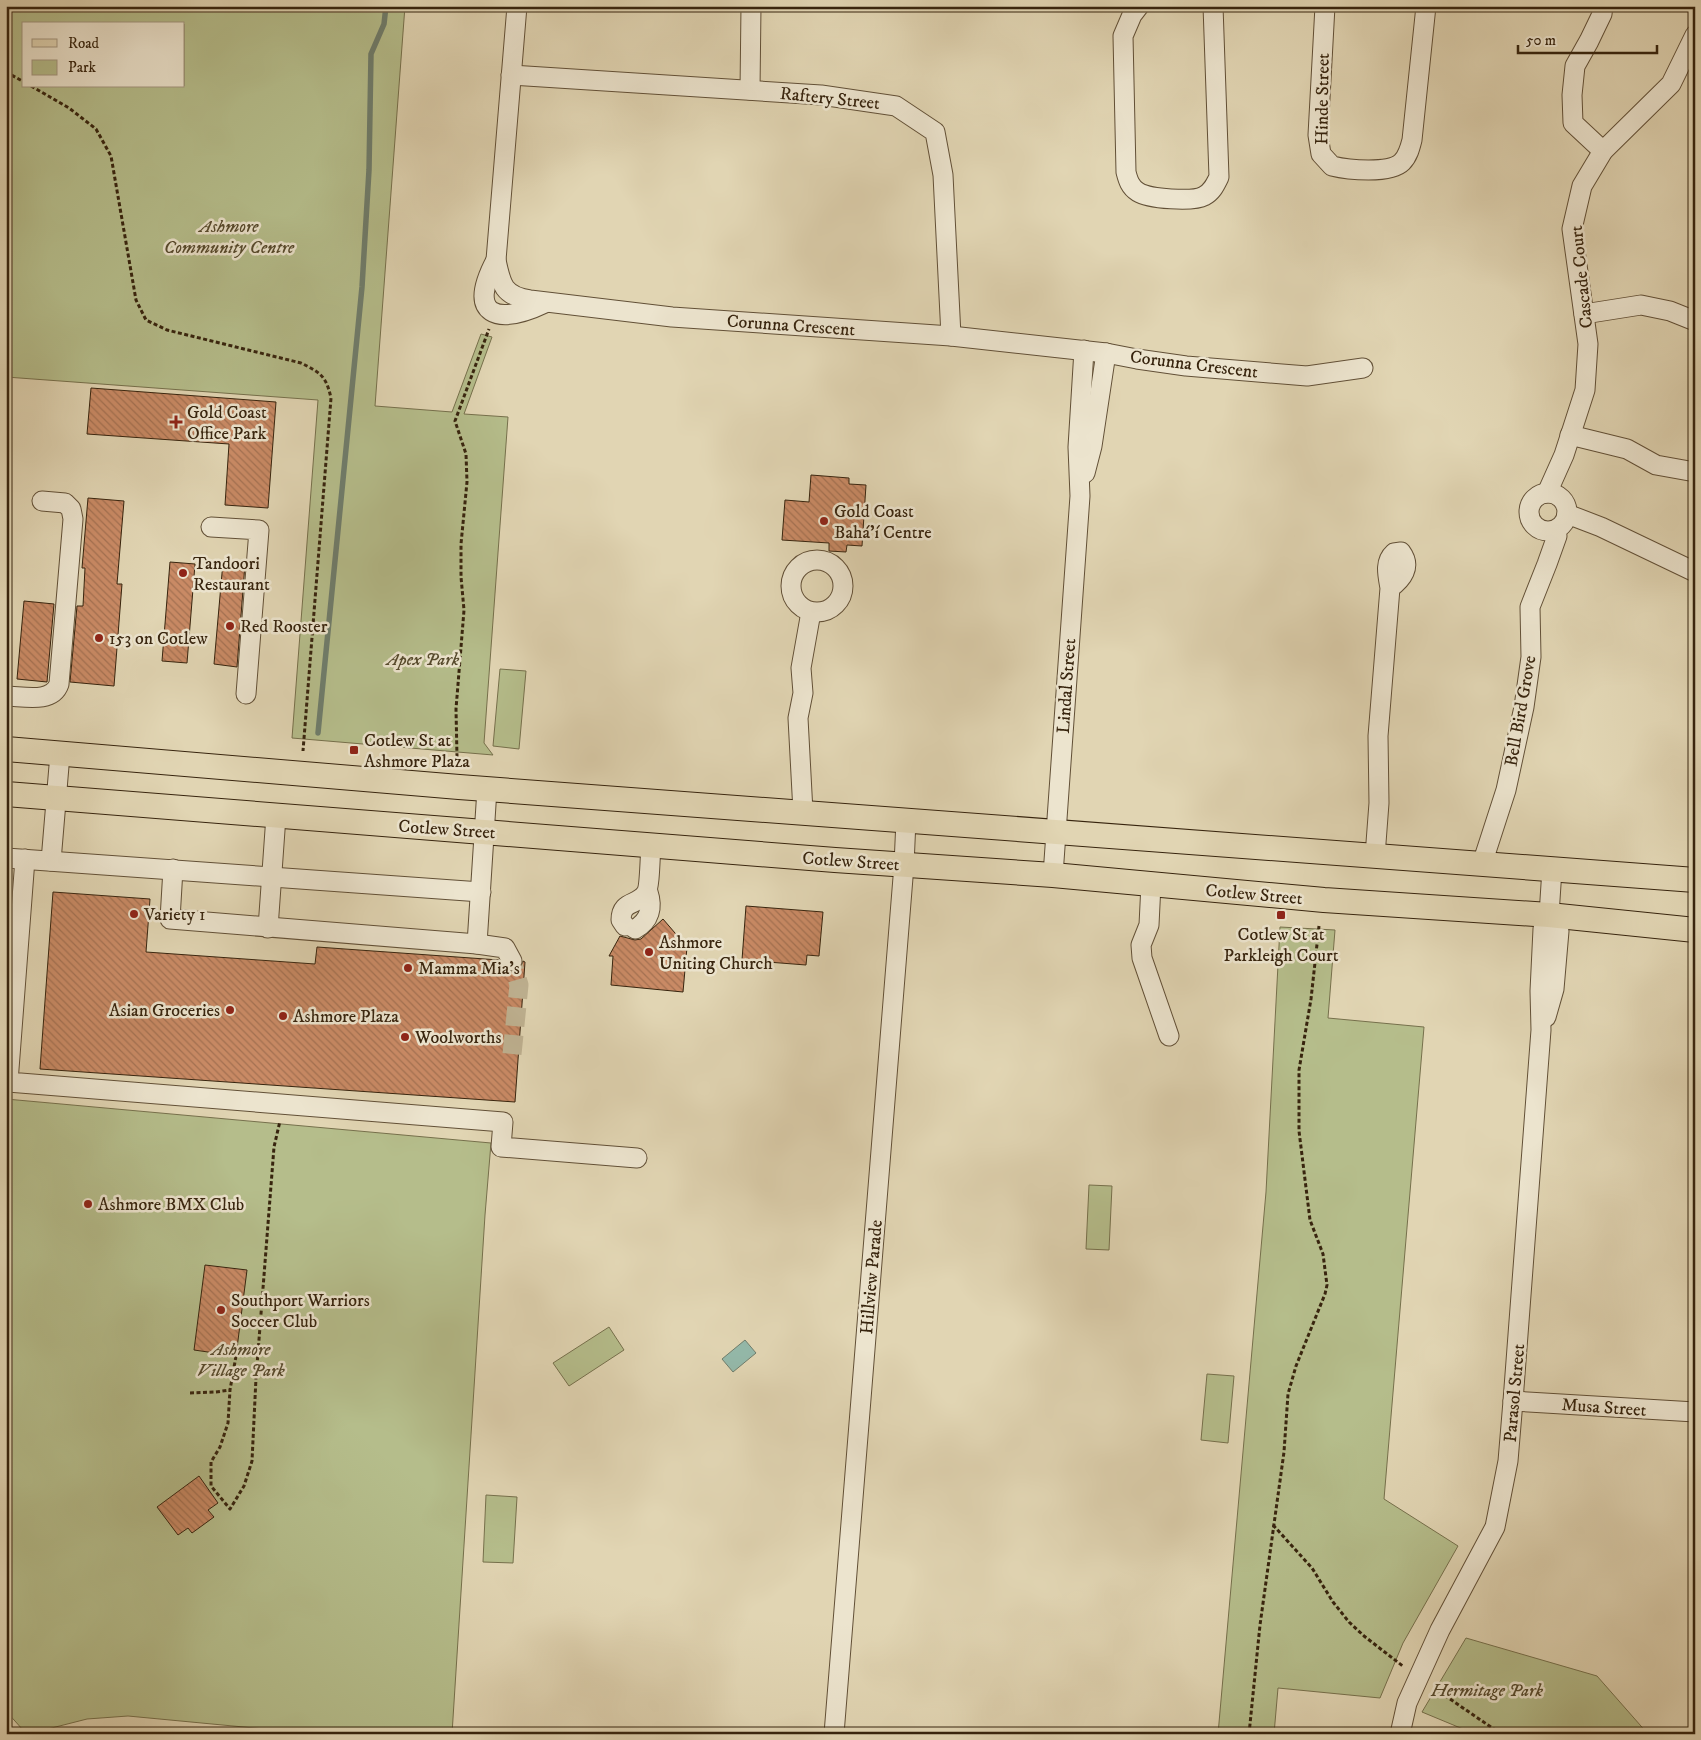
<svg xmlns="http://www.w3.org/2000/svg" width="1701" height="1740" viewBox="0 0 1701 1740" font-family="'IM FELL DW Pica',serif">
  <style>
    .park { fill: #b5bd8b; stroke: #76704c; fill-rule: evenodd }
    .water { fill: #94b9aa; stroke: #6f7d6c }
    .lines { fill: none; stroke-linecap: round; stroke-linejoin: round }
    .stream { stroke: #6f7d6c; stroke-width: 5.5 }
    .building { fill: url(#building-back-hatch); stroke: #37240e }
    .minor-tunnel { stroke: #bfb292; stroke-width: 19; stroke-dasharray: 19 9; stroke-linecap: butt }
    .minor-casing { stroke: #625037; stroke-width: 21 }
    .major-casing { stroke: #37240e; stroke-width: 26 }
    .path { stroke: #37240e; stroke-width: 3; stroke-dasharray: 4 2.5; stroke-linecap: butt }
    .minor { stroke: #ece4ce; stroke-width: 19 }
    .major { stroke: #e1d5b3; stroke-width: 24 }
    .poi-dot { fill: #8f2418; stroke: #ece4ce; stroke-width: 2 }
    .labels { text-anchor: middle; stroke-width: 5; stroke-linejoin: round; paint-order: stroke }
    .street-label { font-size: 18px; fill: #37240e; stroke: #ece4ce }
    .park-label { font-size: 18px; font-style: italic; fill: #564a2d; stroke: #ece4ce }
    .poi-label { font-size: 18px; fill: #37240e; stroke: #ece4ce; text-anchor: start }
  </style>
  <defs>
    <pattern id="building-back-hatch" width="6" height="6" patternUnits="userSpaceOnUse" patternTransform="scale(1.25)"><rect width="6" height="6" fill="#c98a65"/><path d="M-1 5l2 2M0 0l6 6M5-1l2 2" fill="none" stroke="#a47152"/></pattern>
  </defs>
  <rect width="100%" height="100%" fill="#e1d5b3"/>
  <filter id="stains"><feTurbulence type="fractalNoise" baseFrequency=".004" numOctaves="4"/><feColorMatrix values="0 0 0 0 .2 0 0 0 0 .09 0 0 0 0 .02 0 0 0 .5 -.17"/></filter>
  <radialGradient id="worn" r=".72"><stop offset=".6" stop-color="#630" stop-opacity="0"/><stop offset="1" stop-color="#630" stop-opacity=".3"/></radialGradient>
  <g class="park">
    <path d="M6,6H405L375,406L452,412L481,334L492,337L464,414L508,417L484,743L493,755L292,738L318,400L6,377ZM24,24H184V86H24Z"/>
    <path d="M500,669L526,671L519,749L493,746Z"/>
    <path d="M1280,927L1335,930L1328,1018L1424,1027L1384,1499L1458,1546L1403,1643L1380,1698L1278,1688L1274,1734H1218L1266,1192Z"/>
    <path d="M6,1099L491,1143L485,1215L452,1734H317L128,1716L87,1719L32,1733L23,1730L6,1711Z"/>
    <path d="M1089,1185L1112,1186L1109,1250L1086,1249Z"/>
    <path d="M609,1327L624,1350L569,1386L553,1363Z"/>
    <path d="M1207,1374L1234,1376L1228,1443L1201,1440Z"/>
    <path d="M486,1495L517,1497L513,1563L483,1562Z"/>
    <path d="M1466,1638L1597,1676L1648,1734H1475L1422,1712Z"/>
  </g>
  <path class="water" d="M745,1340L756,1353L733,1372L722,1359Z"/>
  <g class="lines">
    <path class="stream" d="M318,733L362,287L369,170L371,54L384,24L386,6"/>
  </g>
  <g class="building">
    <path d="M91,388L276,402L268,508L225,505L229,444L87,434Z"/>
    <path d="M811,475L849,478V484L866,485L862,546L847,545L846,552L829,551V543L782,540L785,500L809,502Z"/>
    <path d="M88,498L124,501L117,584H122L114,686L70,682L77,606H83L85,568H82Z"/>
    <path d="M170,562L195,564L187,663L162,661Z"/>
    <path d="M223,562L245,564L237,667L214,664Z"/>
    <path d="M24,601L54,604L47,682L17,679Z"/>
    <path d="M53,892L150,899L146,952L315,964L317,947L499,960L506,970L512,972L518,971L522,966L523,961L525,962L515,1102L40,1069Z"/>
    <path d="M746,906L823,912L819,956L807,955L806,965L742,960Z"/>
    <path d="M663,919L687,947L683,992L611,985L613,956H609L620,936L635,940L641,939Z"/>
    <path d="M205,1265L247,1270L236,1356L194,1350Z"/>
    <path d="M199,1476L218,1503L208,1510L214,1517L192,1533L188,1528L178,1535L157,1507Z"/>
  </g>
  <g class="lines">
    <path class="minor-tunnel" d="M512,1054L519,985L512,961"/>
    <g class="minor-casing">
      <g id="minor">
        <path d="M517,6L496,260C501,284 503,296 530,300L672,317L951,336L1106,353L1137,359L1186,366L1307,376L1363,368"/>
        <path d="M1139,6L1132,15L1123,36L1126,172C1128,180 1130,187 1138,192C1149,199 1193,202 1204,196C1212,192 1215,185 1219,177L1213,6"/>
        <path d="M1325,6L1318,135L1321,154L1332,166C1348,170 1390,174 1402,162C1408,156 1410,148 1412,140L1426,6"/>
        <path d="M511,75L821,95L896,106L935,132L943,175L951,336"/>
        <path d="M750,90L751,6"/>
        <path d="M1603,151L1573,123L1572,95L1575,66L1589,41L1602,14L1603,6"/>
        <path d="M496,260C466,316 497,326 545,303"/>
        <path d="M1584,314L1641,305L1670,311L1695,321"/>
        <path d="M1570,435L1627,449L1656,465L1695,472"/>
        <path d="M1085,473L1092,446L1106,353"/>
        <path d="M1547,493L1564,455L1585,390L1588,344L1572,229L1582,186L1603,151L1671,84L1695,35"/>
        <circle cx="1548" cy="512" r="19"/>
        <path d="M1567,514L1601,527L1695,572"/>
        <path d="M211,527L259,530L246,694"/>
        <circle cx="817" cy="586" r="26"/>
        <path d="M6,696C22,696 52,704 59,684L73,519L71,509L65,503L42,501"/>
        <path d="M803,812L798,718L803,693L801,668L811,612"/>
        <path d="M1375,856L1379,803L1378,736L1390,588C1388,576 1384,562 1394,553L1401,552C1412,567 1402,579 1390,588"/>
        <path d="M6,858L481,892"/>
        <path d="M25,859L8,1082L503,1122L501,1147L637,1158"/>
        <path d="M51,861L60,754"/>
        <path d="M1482,864L1506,790L1524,707L1531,657L1530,607L1547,564L1557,536L1555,530"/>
        <path d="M173,869L170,919L477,944L505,948L512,961"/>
        <path d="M1053,875L1080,496L1078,447L1084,350"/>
        <path d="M1151,884L1149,925L1141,945L1142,958L1169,1036"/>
        <path d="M625,926L621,920C621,900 638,906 646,893C650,887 650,855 651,845"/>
        <path d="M268,928L276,816"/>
        <path d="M635,929C650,921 653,907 648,892"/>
        <path d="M477,944L487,789"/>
        <path d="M1546,1017L1554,989L1559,931L1549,915"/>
        <path d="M1513,1401L1695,1412"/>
        <path d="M834,1734L904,865L906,820"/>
        <path d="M1400,1734L1407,1703L1440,1630L1495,1527L1508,1461L1513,1401L1541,1030L1540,991L1543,929L1549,915L1552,869"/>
      </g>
    </g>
    <g class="major-casing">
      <g id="major">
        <path d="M6,749L459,787L1695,880"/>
        <path d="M6,794L835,860L1053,875L1324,900L1549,915L1695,930"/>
      </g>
    </g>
    <g class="path">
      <path d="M6,72L24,82"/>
      <path d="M31,86L69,108L96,129L111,156L136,300L146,320L167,330L301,363C321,373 326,376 331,398L303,751"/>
      <path d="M460,763L457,757L456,709L464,610L461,577V544L467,482L466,454L455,421L489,329"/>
      <path d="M236,1356L230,1390L228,1423L220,1447L211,1462V1486L230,1509L244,1486L252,1461L256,1378L274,1147L280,1121"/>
      <path d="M190,1393L216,1392L230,1390"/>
      <path d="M1273,1525L1312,1568L1333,1602L1349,1622L1364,1636L1404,1667"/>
      <path d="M1434,1688L1501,1734"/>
      <path d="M1249,1734L1260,1625L1284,1452L1288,1394L1296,1366L1325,1294L1327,1285L1323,1254L1310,1220L1299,1131V1070L1311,999L1319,926"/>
    </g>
    <use href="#minor" class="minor"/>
    <use href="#major" class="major"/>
  </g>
  <g class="poi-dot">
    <path d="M173.5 414.5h5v5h5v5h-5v5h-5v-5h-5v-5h5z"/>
    <circle cx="824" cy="521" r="5"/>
    <circle cx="183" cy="573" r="5"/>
    <circle cx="230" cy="626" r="5"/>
    <circle cx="99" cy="638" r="5"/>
    <rect x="349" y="745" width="10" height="10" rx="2.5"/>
    <circle cx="134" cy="914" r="5"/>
    <rect x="1276" y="910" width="10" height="10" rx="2.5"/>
    <circle cx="649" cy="952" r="5"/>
    <circle cx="408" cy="968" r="5"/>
    <circle cx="230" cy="1010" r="5"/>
    <circle cx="283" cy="1016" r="5"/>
    <circle cx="405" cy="1037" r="5"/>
    <circle cx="88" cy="1204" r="5"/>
    <circle cx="221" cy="1310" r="5"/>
  </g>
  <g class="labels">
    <g class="street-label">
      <text transform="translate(830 98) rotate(6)" y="6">Raftery Street</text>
      <text transform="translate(1322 99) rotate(-89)" y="6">Hinde Street</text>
      <text transform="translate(1581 277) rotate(-96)" y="6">Cascade Court</text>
      <text transform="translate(791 325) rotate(4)" y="6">Corunna Crescent</text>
      <text transform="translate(1194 364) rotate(7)" y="6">Corunna Crescent</text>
      <text transform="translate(1066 686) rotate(-86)" y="6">Lindal Street</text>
      <text transform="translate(1520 711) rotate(-80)" y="6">Bell Bird Grove</text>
      <text transform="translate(447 829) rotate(4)" y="6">Cotlew Street</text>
      <text transform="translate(851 861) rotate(4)" y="6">Cotlew Street</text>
      <text transform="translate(1254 894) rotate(5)" y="6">Cotlew Street</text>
      <text transform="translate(871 1277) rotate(-85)" y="6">Hillview Parade</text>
      <text transform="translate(1514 1393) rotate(-85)" y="6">Parasol Street</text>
      <text transform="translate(1604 1407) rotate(4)" y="6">Musa Street</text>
    </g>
    <g class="park-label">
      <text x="229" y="232">Ashmore<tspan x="229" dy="21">Community Centre</tspan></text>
      <text x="423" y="665">Apex Park</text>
      <text x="241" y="1355">Ashmore<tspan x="241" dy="21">Village Park</tspan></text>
      <text x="1487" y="1696">Hermitage Park</text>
    </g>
    <g class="poi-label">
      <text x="187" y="418">Gold Coast<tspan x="187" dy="21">Office Park</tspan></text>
      <text x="834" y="517">Gold Coast<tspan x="834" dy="21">Bahá'í Centre</tspan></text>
      <text x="193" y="569">Tandoori<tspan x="193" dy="21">Restaurant</tspan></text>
      <text x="240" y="632">Red Rooster</text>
      <text x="109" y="644">153 on Cotlew</text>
      <text x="364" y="746">Cotlew St at<tspan x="364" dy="21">Ashmore Plaza</tspan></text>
      <text x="144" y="920">Variety 1</text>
      <text x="1281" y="940" text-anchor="middle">Cotlew St at<tspan x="1281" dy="21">Parkleigh Court</tspan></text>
      <text x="659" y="948">Ashmore<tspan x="659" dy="21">Uniting Church</tspan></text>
      <text x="418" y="974">Mamma Mia's</text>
      <text x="220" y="1016" text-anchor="end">Asian Groceries</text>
      <text x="293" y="1022">Ashmore Plaza</text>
      <text x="415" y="1043">Woolworths</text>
      <text x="98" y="1210">Ashmore BMX Club</text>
      <text x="231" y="1306">Southport Warriors<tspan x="231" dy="21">Soccer Club</tspan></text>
    </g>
  </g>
  <rect width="1701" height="1740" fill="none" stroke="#e1d5b3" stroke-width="25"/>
  <rect x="8" y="8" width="1686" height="1725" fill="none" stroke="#37240e" stroke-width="2.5"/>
  <rect x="12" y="12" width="1676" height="1715" fill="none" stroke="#37240e"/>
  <rect x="22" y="22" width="162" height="65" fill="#ece4ce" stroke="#a49781"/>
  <rect x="32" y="39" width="25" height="8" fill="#e1d5b3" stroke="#a49781"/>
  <text x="68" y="48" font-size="15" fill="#37240e">Road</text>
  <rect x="32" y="60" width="25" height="15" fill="#b5bd8b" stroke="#a49781"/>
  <text x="68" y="72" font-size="15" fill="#37240e">Park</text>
  <path d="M1518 45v8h139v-8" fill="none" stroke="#37240e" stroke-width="2.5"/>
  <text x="1526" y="45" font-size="15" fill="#37240e" stroke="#ece4ce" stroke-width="4" paint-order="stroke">50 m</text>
  <rect width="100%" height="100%" filter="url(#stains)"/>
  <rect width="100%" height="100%" fill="url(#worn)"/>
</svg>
